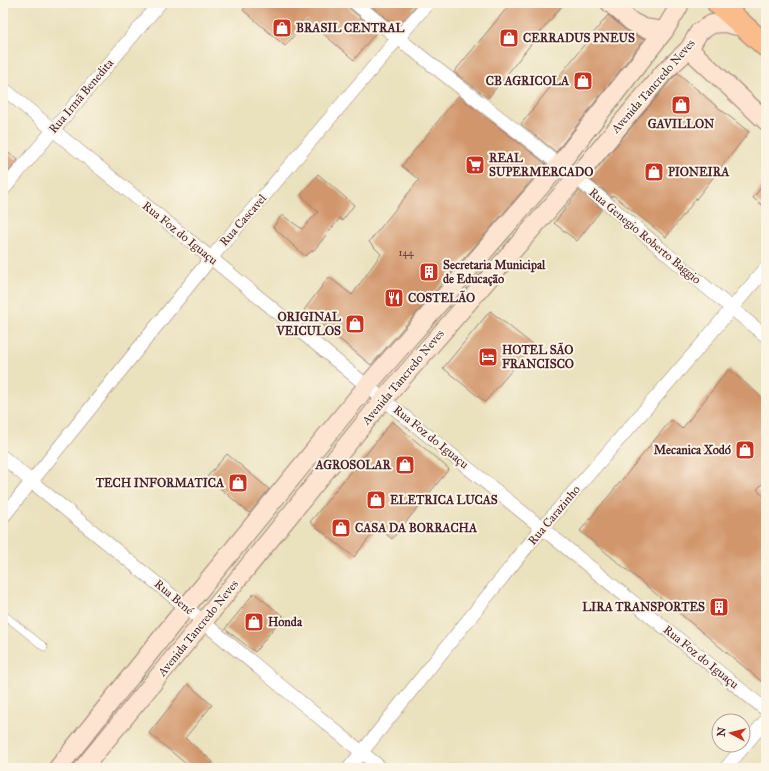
<svg xmlns="http://www.w3.org/2000/svg" width="769" height="771" viewBox="0 0 769 771" font-family="'IM FELL Great Primer',serif">
  <style>
    .building { fill: #d2966c }
    .lines { fill: none; stroke-linecap: round; stroke-linejoin: round }
    .lane-casing { stroke: #9a8074; stroke-width: 8 }
    .street-casing { stroke: #9a8074; stroke-width: 14 }
    .secondary-casing { stroke: #9a8074; stroke-width: 20 }
    .highway-casing { stroke: #9a8074; stroke-width: 24 }
    .lane { stroke: #fff; stroke-width: 7 }
    .street { stroke: #fff; stroke-width: 13 }
    .secondary { stroke: #fde4d1; stroke-width: 18 }
    .highway { stroke: #fabc8b; stroke-width: 22 }
    .labels { text-anchor: middle; stroke-width: 4; stroke-linejoin: round; paint-order: stroke }
    .number-label { font-size: 10px; fill: #6c3d3b }
    .poi-label { font-size: 12px; font-weight: bold; fill: #4a1f2b; stroke: #fcf5e5; text-anchor: start }
    .street-label { font-size: 12px; fill: #4a1f2b; stroke: #fcf5e5 }
  </style>
  <rect width="100%" height="100%" fill="#fcf5e5"/>
  <filter id="ink" filterUnits="userSpaceOnUse"><feTurbulence type="fractalNoise" baseFrequency=".025" numOctaves="2"/><feDisplacementMap in="SourceGraphic" scale="8" xChannelSelector="R" yChannelSelector="G"/><feConvolveMatrix kernelMatrix="1 2 1 2 8 2 1 2 1" color-interpolation-filters="sRGB"/></filter>
  <filter id="wash" filterUnits="userSpaceOnUse"><feTurbulence type="fractalNoise" baseFrequency=".012" numOctaves="4" result="noise"/><feDisplacementMap in="SourceGraphic" scale="16" xChannelSelector="R" yChannelSelector="G"/><feGaussianBlur stdDeviation="0.9" result="paint"/><feColorMatrix in="noise" values="0 0 0 0 0 0 0 0 0 0 0 0 0 0 0 0 0 1.4 0 .05"/><feComposite in="paint" operator="in"/></filter>
  <g filter="url(#wash)">
    <rect width="100%" height="100%" fill="#eae1bd"/>
    <g id="blocks">
      <g class="building">
        <path d="M248,3H347L348,6L350,9L377,31L354,60L307,20L285,46L243,10Z"/>
        <path d="M368,3H418L397,27Z"/>
        <path d="M511,3H564L488,98L454,72Z"/>
        <path d="M608,15L627,31L639,37L644,39L556,152L521,124Z"/>
        <path d="M678,73L715,105L749,132L666,237L613,195L612,197L589,178L672,79Z"/>
        <path d="M458,96L546,164L371,365L304,310L329,277L352,295L381,254L369,242L419,180L402,166Z"/>
        <path d="M3,149L18,160L3,178Z"/>
        <path d="M318,174L354,205L342,221L340,218L315,249L305,256L273,227L282,215L302,229L318,212L301,195Z"/>
        <path d="M766,181V208L753,198Z"/>
        <path d="M579,191L602,209L577,241L554,223Z"/>
        <path d="M490,311L533,345L485,402L443,368Z"/>
        <path d="M729,369L766,401V479L757,490L766,498V685L580,531L671,420L682,429Z"/>
        <path d="M392,421L449,469L392,539L378,527L354,557L310,522L335,491L359,461L360,462Z"/>
        <path d="M227,454L269,489L249,513L207,477Z"/>
        <path d="M254,593L283,616L255,652L225,629Z"/>
        <path d="M188,684L212,705L185,738L213,762L208,768H191L149,733Z"/>
      </g>
    </g>
  </g>
  <g filter="url(#ink)">
    <use href="#blocks" fill-opacity="0" stroke="#9a8074" stroke-width="1"/>
    <g class="lines">
      <g class="lane-casing">
        <path id="lane" d="M3,614L44,647"/>
      </g>
      <g class="street-casing">
        <g id="street">
          <path d="M355,3C427,63 503,119 576,178C640,229 701,285 766,336"/>
          <path d="M3,88L53,130L211,258L367,386L766,710"/>
          <path d="M3,190L160,3"/>
          <path d="M3,457L32,482L186,607L203,622L381,768"/>
          <path d="M3,517L211,258L428,3"/>
          <path d="M349,768L542,528L702,344L731,309L766,268"/>
          <path d="M726,768L766,720"/>
        </g>
      </g>
      <g class="secondary-casing">
        <g id="secondary">
          <path d="M610,3L632,22L644,28L664,31"/>
          <path d="M689,49L766,121"/>
          <path d="M58,768L186,607L367,386L559,165L664,31L678,8L680,3"/>
          <path d="M83,768L203,622L384,399L576,178L664,72L689,49L699,32L712,24L725,23L746,28"/>
        </g>
      </g>
      <g class="highway-casing">
        <path id="highway" d="M718,3L766,46"/>
      </g>
      <use href="#lane" class="lane"/>
      <use href="#street" class="street"/>
      <use href="#secondary" class="secondary"/>
      <use href="#highway" class="highway"/>
    </g>
  </g>
  <defs>
    <g id="shop-square" transform="scale(1)"><rect x="-9" y="-9" width="18" height="18" rx="4" fill="#c8321e" stroke="#fcf5e5"/><path d="M-5-2.5h2.3a2.7 3.5 0 0 1 5.4 0H5L5.5 6h-11ZM-1.5-2.5h3a1.5 2.3 0 0 0-3 0Z" fill="#fff"/></g>
    <g id="supermarket-square" transform="scale(1)"><rect x="-9" y="-9" width="18" height="18" rx="4" fill="#c8321e" stroke="#fcf5e5"/><path d="M-6-5.5h2.5l.6 2H6L4.5 2H-2.5L-4.4-4H-6ZM-1.5 3.2a1.3 1.3 0 1 0 .1 0ZM3 3.2a1.3 1.3 0 1 0 .1 0Z" fill="#fff"/></g>
    <g id="building-square" transform="scale(1)"><rect x="-9" y="-9" width="18" height="18" rx="4" fill="#c8321e" stroke="#fcf5e5"/><path d="M-4-6H4V6H1V3H-1V6H-4ZM-2.5-4.3h1.7v1.8h-1.7ZM.8-4.3h1.7v1.8H.8ZM-2.5-1h1.7V.8h-1.7ZM.8-1h1.7V.8H.8Z" fill="#fff"/></g>
    <g id="restaurant-square" transform="scale(1)"><rect x="-9" y="-9" width="18" height="18" rx="4" fill="#c8321e" stroke="#fcf5e5"/><path d="M-5-6h1v4h1v-4h1v4h1v-4h1v5L-1.5 .5V6h-2V.5L-5-1ZM5-6V6H3V1.5H1.5Q1.5-4 5-6Z" fill="#fff"/></g>
    <g id="hotel-square" transform="scale(1)"><rect x="-9" y="-9" width="18" height="18" rx="4" fill="#c8321e" stroke="#fcf5e5"/><path d="M-6-4.5h1.5V1H6V5H4.5V3h-9V5H-6ZM-4 0a1.8 1.8 0 1 1 3.6 0ZM.5 0V-2.5h3Q6-2.5 6 0Z" fill="#fff"/></g>
  </defs>
  <g fill-rule="evenodd">
    <use href="#shop-square" x="282" y="28"/>
    <use href="#shop-square" x="509" y="38"/>
    <use href="#shop-square" x="583" y="81"/>
    <use href="#shop-square" x="681" y="105"/>
    <use href="#supermarket-square" x="475" y="165"/>
    <use href="#shop-square" x="654" y="172"/>
    <use href="#building-square" x="429" y="272"/>
    <use href="#restaurant-square" x="394" y="298"/>
    <use href="#shop-square" x="355" y="324"/>
    <use href="#hotel-square" x="488" y="357"/>
    <use href="#shop-square" x="745" y="450"/>
    <use href="#shop-square" x="405" y="465"/>
    <use href="#shop-square" x="238" y="483"/>
    <use href="#shop-square" x="376" y="500"/>
    <use href="#shop-square" x="341" y="528"/>
    <use href="#building-square" x="719" y="607"/>
    <use href="#shop-square" x="254" y="622"/>
  </g>
  <g class="labels">
    <g class="number-label">
      <text x="406" y="256">144</text>
    </g>
    <g class="poi-label">
      <text x="296" y="32">BRASIL CENTRAL</text>
      <text x="523" y="42">CERRADUS PNEUS</text>
      <text x="569" y="85" text-anchor="end">CB AGRICOLA</text>
      <text x="681" y="128" text-anchor="middle">GAVILLON</text>
      <text x="489" y="162">REAL<tspan x="489" dy="14">SUPERMERCADO</tspan></text>
      <text x="668" y="176">PIONEIRA</text>
      <text x="443" y="269">Secretaria Municipal<tspan x="443" dy="14">de Educação</tspan></text>
      <text x="408" y="302">COSTELÃO</text>
      <text x="341" y="321" text-anchor="end">ORIGINAL<tspan x="341" dy="14">VEICULOS</tspan></text>
      <text x="502" y="354">HOTEL SÃO<tspan x="502" dy="14">FRANCISCO</tspan></text>
      <text x="731" y="454" text-anchor="end">Mecanica Xodó</text>
      <text x="391" y="469" text-anchor="end">AGROSOLAR</text>
      <text x="224" y="487" text-anchor="end">TECH INFORMATICA</text>
      <text x="390" y="504">ELETRICA LUCAS</text>
      <text x="355" y="532">CASA DA BORRACHA</text>
      <text x="705" y="611" text-anchor="end">LIRA TRANSPORTES</text>
      <text x="268" y="626">Honda</text>
    </g>
    <g class="street-label">
      <text transform="translate(653 86) rotate(-49)" y="4">Avenida Tancredo Neves</text>
      <text transform="translate(81 96) rotate(-50)" y="4">Rua Irmã Benedita</text>
      <text transform="translate(243 220) rotate(-49)" y="4">Rua Cascavel</text>
      <text transform="translate(180 233) rotate(39)" y="4">Rua Foz do Iguaçu</text>
      <text transform="translate(645 236) rotate(40)" y="4">Rua Genegio Roberto Baggio</text>
      <text transform="translate(403 377) rotate(-50)" y="4">Avenida Tancredo Neves</text>
      <text transform="translate(431 437) rotate(39)" y="4">Rua Foz do Iguaçu</text>
      <text transform="translate(554 515) rotate(-50)" y="4">Rua Carazinho</text>
      <text transform="translate(174 597) rotate(40)" y="4">Rua Bené</text>
      <text transform="translate(198 628) rotate(-51)" y="4">Avenida Tancredo Neves</text>
      <text transform="translate(701 657) rotate(39)" y="4">Rua Foz do Iguaçu</text>
    </g>
  </g>
  <rect width="769" height="771" fill="none" stroke="#fcf5e5" stroke-width="16"/>
  <g transform="translate(731 733) rotate(277)"><circle r="19" fill="#fcf5e5" stroke="#b59f9b"/>
  <path d="M0-3L7 15L0 10L-7 15Z" fill="#c8321e"/>
  <text y="-6" font-size="11" font-weight="bold" text-anchor="middle" fill="#4a1f2b">N</text>
  </g>
</svg>
